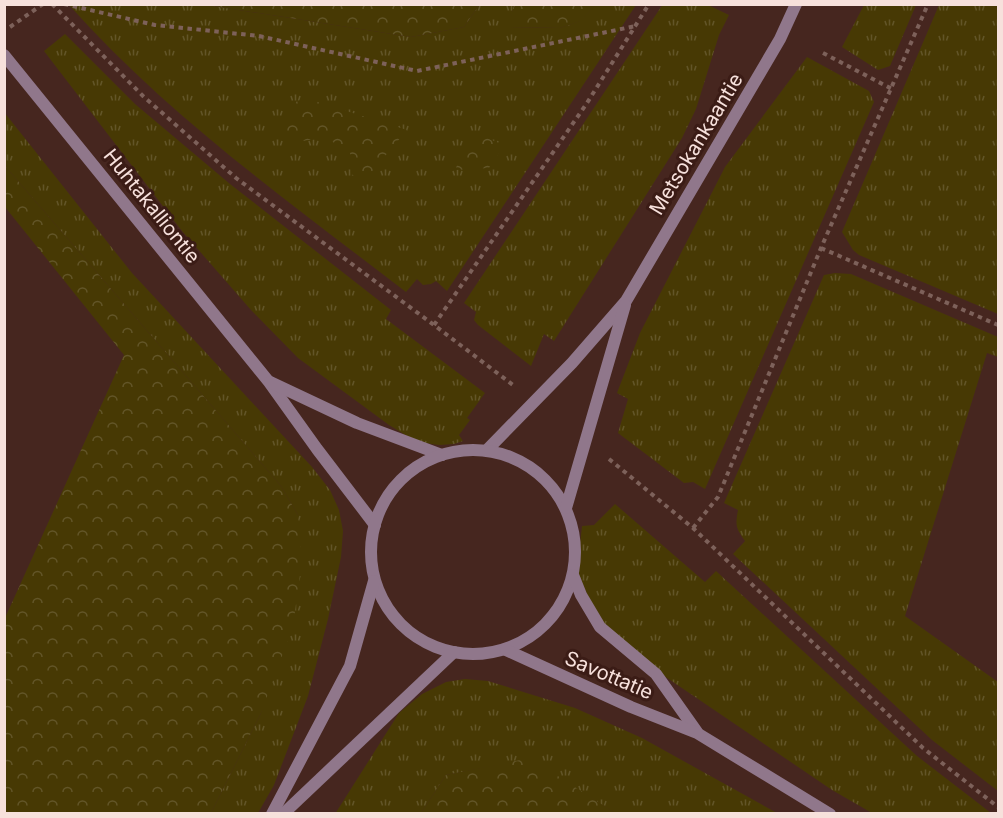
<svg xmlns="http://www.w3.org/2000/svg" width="1003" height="818" viewBox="0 0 1003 818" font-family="Inter,sans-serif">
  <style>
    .grass { fill: url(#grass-tufts) }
    .forest { fill: url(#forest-crowns) }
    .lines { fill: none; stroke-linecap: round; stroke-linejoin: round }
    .path { stroke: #7d615a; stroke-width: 4; stroke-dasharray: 4.5 4.5; stroke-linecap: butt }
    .tertiary { stroke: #90778b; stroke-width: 12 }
    .labels { text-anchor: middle; stroke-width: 6; stroke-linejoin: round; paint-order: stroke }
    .street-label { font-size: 20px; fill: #f7e1dc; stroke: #3b1c16 }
  </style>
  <defs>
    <pattern id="grass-tufts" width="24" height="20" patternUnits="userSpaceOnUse" patternTransform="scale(1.5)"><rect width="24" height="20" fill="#473904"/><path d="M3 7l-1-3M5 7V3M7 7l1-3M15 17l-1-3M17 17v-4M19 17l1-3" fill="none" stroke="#625528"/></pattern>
    <pattern id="forest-crowns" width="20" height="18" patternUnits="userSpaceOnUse" patternTransform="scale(1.5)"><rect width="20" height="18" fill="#473904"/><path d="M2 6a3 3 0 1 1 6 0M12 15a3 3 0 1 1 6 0" fill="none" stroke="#625528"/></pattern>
  </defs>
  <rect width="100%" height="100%" fill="#46261f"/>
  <g class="grass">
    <path d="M663,4L708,5L729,15L719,35L696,109L682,138L554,341L544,334L531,366L478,325L474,320L476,312L464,303Z"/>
    <path d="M69,5H207L411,37L464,27L479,5H514L509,27L560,28L580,21L595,5H636L447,291L436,281L431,284L423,285L417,279L406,292C289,202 167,115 69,5Z"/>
    <path d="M864,5H916L890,66L878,70L842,47Z"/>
    <path d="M939,5H998V314L859,255L853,250L842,232Z"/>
    <path d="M65,34L135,104L230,184L391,310L386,319L485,393L467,418L470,420L459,435L463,441L454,444L439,445L425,443L412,439L389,425L298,358L251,310L182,231L44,51Z"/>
    <path d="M807,57L869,91L874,102L705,489L693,482L684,483L618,433L628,399L617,393L640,333L725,167Z"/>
    <path d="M4,112L132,273L312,467L330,490L339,510L343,531L341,557L328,619L308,696L274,785L258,813H211L261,713L298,515L281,486L5,166Z"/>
    <path d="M835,273L851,274L998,337V357L987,353L905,616L998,682V791L932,740L733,554L745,541C736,528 735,526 738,510L724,503L824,275Z"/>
    <path d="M615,504L705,582L716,571L917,756L991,813H872L832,790L648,665L603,630L577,571L582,526L594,525Z"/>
    <path d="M465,679L488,681L575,708L642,738L777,813H615L529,759L446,775L421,813L335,814L399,713L422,694L446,682Z"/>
  </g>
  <g class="forest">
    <path d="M207,5L479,4V5L464,27L411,37Z"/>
    <path d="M514,5V4L595,5L581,21L560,28L508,27Z"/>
    <path d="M305,98L407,130L364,181L351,174L350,151L325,138L295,142L284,129L289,105Z"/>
    <path d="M472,132L504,145L489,168L455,170Z"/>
    <path d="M5,166L281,486L298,515L302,560L293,626L261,713L211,813H5V618L124,355L5,207Z"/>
    <path d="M530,758L615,813H421L446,775Z"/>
  </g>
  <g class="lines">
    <g class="path">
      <path d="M52,4L143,96L236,178L434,325L513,385"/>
      <path d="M64,4L155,25L259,36L417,71L636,26"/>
      <path d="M10,27L43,4"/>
      <path d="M823,53L892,89"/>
      <path d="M821,248L998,325"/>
      <path d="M434,325L587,103L649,4"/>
      <path d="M609,459L693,528L923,748L998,807"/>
      <path d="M693,528L718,497L821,248L928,4"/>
    </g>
    <g class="tertiary">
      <path d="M4,55L269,382L317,449L375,525"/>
      <path d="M270,382L357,423L442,455"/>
      <path d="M487,450L572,363L626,301L780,39L796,4"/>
      <circle cx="473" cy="552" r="102"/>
      <path d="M566,508L625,305"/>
      <path d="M573,575L581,595L600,627L656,674L697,732"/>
      <path d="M506,650L631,707L697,733L830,814"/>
      <path d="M272,814L350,666L374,581"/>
      <path d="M283,814L454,652"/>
    </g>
  </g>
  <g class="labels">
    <g class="street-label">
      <text transform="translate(696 144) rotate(-59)" y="7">Metsokankaantie</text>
      <text transform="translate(152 206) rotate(51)" y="7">Huhtakalliontie</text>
      <text transform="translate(609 675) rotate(23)" y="7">Savottatie</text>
    </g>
  </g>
  <rect width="1003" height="818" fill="none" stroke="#f7e1dc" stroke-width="12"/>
</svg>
